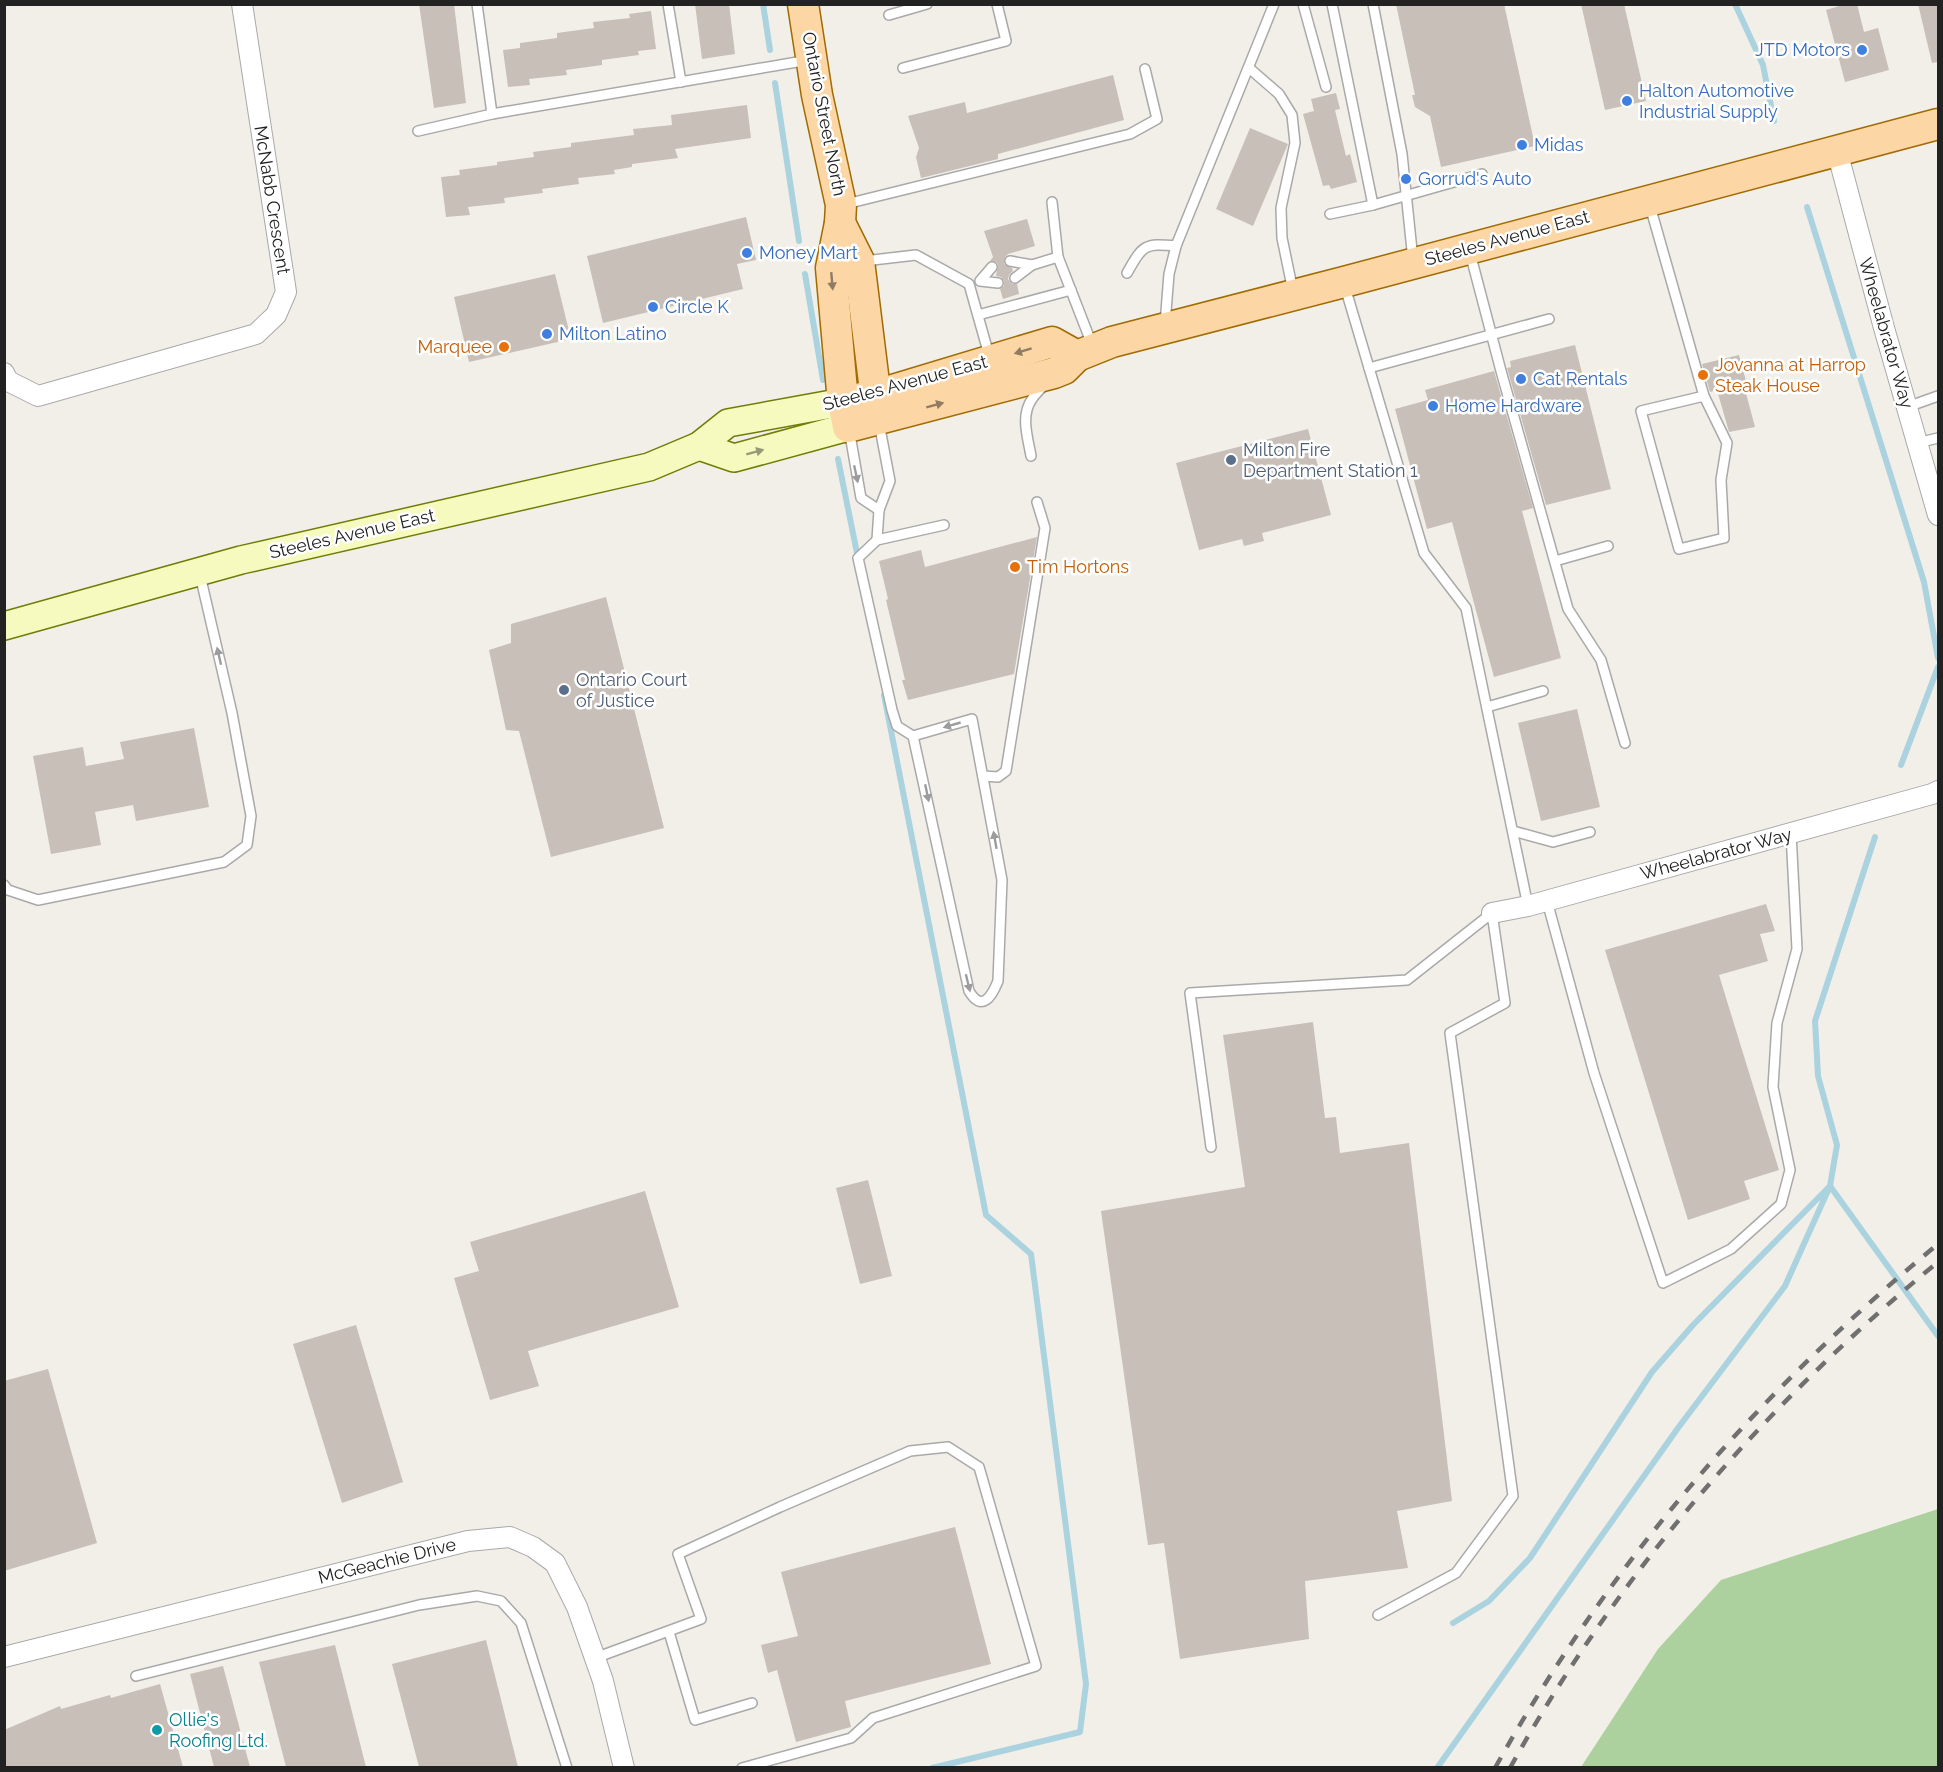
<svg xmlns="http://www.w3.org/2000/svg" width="1943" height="1772" viewBox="0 0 1943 1772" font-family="Raleway,sans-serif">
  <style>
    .forest { fill: #add19e }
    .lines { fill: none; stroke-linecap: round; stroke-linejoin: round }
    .stream { stroke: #aad3df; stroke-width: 6 }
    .building { fill: #c7bfb8 }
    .lane-casing { stroke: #a9a9a9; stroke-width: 12 }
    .street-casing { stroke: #a9a9a9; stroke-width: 22 }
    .secondary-casing { stroke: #707d05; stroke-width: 30 }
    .primary-casing { stroke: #a06b00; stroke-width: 33 }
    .lane { stroke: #fff; stroke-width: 9 }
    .street { stroke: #fff; stroke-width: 20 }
    .secondary { stroke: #f7fabf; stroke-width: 27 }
    .primary { stroke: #fcd6a4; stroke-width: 30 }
    .rail { stroke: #707070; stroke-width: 4.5; stroke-dasharray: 12 12; stroke-linecap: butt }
    .oneway { fill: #8f7c63 }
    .oneway2 { fill: #979978 }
    .oneway3 { fill: #9c9c9c }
    .shop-dot { fill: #3f7fe0; stroke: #fff; stroke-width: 2 }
    .food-dot { fill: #e8710a; stroke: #fff; stroke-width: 2 }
    .service-dot { fill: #5c6f8a; stroke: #fff; stroke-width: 2 }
    .culture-dot { fill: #0f9aa8; stroke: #fff; stroke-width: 2 }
    .labels { text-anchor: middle; stroke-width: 5; stroke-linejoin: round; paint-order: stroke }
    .shop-label { font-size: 18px; fill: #366cbe; stroke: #fff; text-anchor: start }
    .street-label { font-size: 18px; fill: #222; stroke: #fff }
    .food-label { font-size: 18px; fill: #c56008; stroke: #fff; text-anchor: start }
    .service-label { font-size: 18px; fill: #4e5e75; stroke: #fff; text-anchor: start }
    .culture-label { font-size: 18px; fill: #0d838f; stroke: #fff; text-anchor: start }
  </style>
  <rect width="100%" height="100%" fill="#f2efe9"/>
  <path class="forest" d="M1938,1509V1767H1581L1658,1649L1721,1580Z"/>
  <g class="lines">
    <g class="stream">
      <path d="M763,4L770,50"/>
      <path d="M1735,4L1763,65L1774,121"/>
      <path d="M775,83L799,241"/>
      <path d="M1807,207L1924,582L1938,658"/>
      <path d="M805,274L823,380"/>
      <path d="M838,459L858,558"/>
      <path d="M884,695L986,1215L1031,1254L1086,1684L1080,1732L932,1768"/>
      <path d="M1901,765L1938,667"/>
      <path d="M1453,1623L1489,1601L1530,1558L1652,1372L1693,1325L1830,1186L1837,1145L1818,1076L1815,1021L1875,837"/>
      <path d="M1437,1768L1678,1428L1785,1286L1830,1186L1938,1336"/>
    </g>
  </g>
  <g class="building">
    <path d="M419,4H454L466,103L434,108Z"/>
    <path d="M695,4H729L735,54L702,59Z"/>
    <path d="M1396,4H1504L1535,146L1441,167L1430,116L1415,107L1412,95H1415Z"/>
    <path d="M1581,4H1624L1646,101L1605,110Z"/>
    <path d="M1846,4H1857L1864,32L1878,28L1889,70L1845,82L1826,10Z"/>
    <path d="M1918,4H1938V62L1932,63Z"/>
    <path d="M651,11L656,49L638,51L639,55L602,60V65L566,70L567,75L529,79L530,85L508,87L503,50L520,48V43L557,38V33L594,28L593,22L630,18L629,14Z"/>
    <path d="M1113,75L1124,120L998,154V159L921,178L916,157L919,148L908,116L965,102L967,113Z"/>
    <path d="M1336,93L1340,109L1335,110L1346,156L1350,154L1357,182L1331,189L1329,185L1323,186L1303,114L1314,111L1311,99Z"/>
    <path d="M747,105L751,138L675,149L678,158L632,164V167L614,170L615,174L578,178L579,184L542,189L543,193L504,198L505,203L468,207L470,215L446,217L441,177L460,175L459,170L497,165V162L534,157L533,152L571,147V143L634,135L633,129L672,125L671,115Z"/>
    <path d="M1250,128L1288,144L1253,226L1216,209Z"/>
    <path d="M746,217L756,260L737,264L743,289L603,323L587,256Z"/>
    <path d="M1027,219L1035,246L1008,254L1005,257L1004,264L1012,268L1013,271L1009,275L1008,279L1012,284H1017L1019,294L1003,299L1000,289L1004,286V281L1001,277L996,276L998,265L996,262L990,261L993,257L984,231Z"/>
    <path d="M555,274L571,339L469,362L454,297Z"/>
    <path d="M1575,345L1611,489L1546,505L1507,368L1511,367L1510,361Z"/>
    <path d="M1739,355L1746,381L1743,382L1755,427L1729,432L1717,390L1710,392L1702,364Z"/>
    <path d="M1494,371L1533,508L1522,511L1561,658L1494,677L1452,522L1427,529L1395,409L1428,400L1425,390Z"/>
    <path d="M1308,429L1331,515L1262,533L1264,541L1244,546L1242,539L1199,550L1176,463Z"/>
    <path d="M1037,537L1014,674L908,700L902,680H905L886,600L888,599L879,561L921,550L925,567Z"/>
    <path d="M606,597L664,828L551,857L519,731L506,730L489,650L511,643V624Z"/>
    <path d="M1577,709L1600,807L1541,821L1518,723Z"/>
    <path d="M194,728L209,807L136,821L133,805L95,812L101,845L51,854L33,756L83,747L86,766L124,759L120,742Z"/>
    <path d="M1766,904L1775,931L1760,934L1768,961L1719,975L1779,1170L1744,1181L1750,1199L1688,1220L1605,950Z"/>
    <path d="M1313,1022L1325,1118L1336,1117L1340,1153L1409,1143L1452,1501L1397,1511L1408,1568L1305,1581L1309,1639L1180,1659L1164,1543L1148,1545L1101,1211L1245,1187L1223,1035Z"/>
    <path d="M868,1180L892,1276L860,1284L836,1188Z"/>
    <path d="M645,1191L679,1307L528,1351L539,1386L490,1400L454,1278L479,1271L470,1242Z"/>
    <path d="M356,1325L403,1482L342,1503L293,1344Z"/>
    <path d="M48,1369L97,1543L4,1571V1381Z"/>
    <path d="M955,1527L991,1664L845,1701L851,1727L796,1742L777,1670L768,1673L761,1645L798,1636L781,1572Z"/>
    <path d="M486,1640L518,1767H419L392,1664Z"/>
    <path d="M335,1645L366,1767H286L259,1662Z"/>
    <path d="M223,1666L250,1767H214L190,1674Z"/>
    <path d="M160,1684L183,1767H4V1730L60,1706L61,1709L110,1695L111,1698Z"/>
  </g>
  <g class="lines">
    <g class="lane-casing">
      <g id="lane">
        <path d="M477,4L492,114"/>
        <path d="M668,4L681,82"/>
        <path d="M1303,4L1326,87"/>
        <path d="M1332,4L1373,205"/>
        <path d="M1373,4L1402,154L1413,260"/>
        <path d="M889,15L927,4"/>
        <path d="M903,68L1006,41L997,4"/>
        <path d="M1249,68L1279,94L1292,115L1295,143L1281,208L1282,238L1293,291"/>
        <path d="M418,131L492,114L809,60"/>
        <path d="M1052,202L1058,257"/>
        <path d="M846,204L1130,134L1157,119L1145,69"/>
        <path d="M1650,206L1704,396L1641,411L1679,549L1724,538L1721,480L1727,443L1704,396"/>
        <path d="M1330,214L1373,205L1482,174"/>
        <path d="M1470,253L1501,371L1568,609L1601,660L1625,743"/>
        <path d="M864,261L916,255L969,284L989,355"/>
        <path d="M1010,261L1032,265L1058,257L1093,347"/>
        <path d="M992,267L980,281L998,283"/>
        <path d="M1127,273C1143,245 1144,243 1176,246"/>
        <path d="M1015,278L1032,265"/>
        <path d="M1345,287L1424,553L1466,608L1528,906"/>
        <path d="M978,315L1071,290"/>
        <path d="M1165,324L1169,274L1176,246L1274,4"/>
        <path d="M1369,368L1549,319"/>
        <path d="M1907,407L1938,396"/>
        <path d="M849,429L861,498L879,510"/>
        <path d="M1917,443L1938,438"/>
        <path d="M1031,456C1028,438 1020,416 1032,399C1035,394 1041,389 1045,384"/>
        <path d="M877,540L879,510L890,481L879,423"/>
        <path d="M1555,561L1608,546"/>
        <path d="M1487,707L1543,691"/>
        <path d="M913,736L969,991C982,1013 992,996 998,981L1002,880L972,719L913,736L897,726L892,710L858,558L877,540L944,525"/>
        <path d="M983,776L998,777L1006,771L1045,528L1037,502"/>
        <path d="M1513,831L1553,842L1590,832"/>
        <path d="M4,885L8,890L38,900L224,862L247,845L251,816L232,713L200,575"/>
        <path d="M1547,901L1594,1073L1663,1283L1731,1249L1781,1204L1790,1170L1773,1087L1777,1023L1797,949L1791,833"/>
        <path d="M1211,1147L1190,993L1407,980L1492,913"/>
        <path d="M1378,1615L1456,1573L1513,1496L1450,1033L1505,1003L1492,913"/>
        <path d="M669,1632L695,1720L752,1703"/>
        <path d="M595,1658L701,1619L678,1554L780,1507L910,1451L948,1447L979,1467L1036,1666L873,1718L851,1738L742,1768"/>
        <path d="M136,1676L419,1605L477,1596L501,1601L521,1623L567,1768"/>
      </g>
    </g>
    <g class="street-casing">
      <g id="street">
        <path d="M1837,151L1884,328L1938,515"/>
        <path d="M4,373L8,381L38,396L256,334L276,315L286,292L242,4"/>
        <path d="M1492,913L1528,906L1932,794L1938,791"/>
        <path d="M4,1657L468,1541L510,1537L533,1547L555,1563L577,1607L603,1681L624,1768"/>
      </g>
    </g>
    <g class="secondary-casing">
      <g id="secondary">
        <path d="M699,446L734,458L848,427"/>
        <path d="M4,626L241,560L649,467L699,446L728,423L843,402"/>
      </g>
    </g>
    <g class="primary-casing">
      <g id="primary">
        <path d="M803,4L817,95L841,205L840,223L831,268L843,402L848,427L1054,373L1064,369L1077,356L1112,342L1344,282L1938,124"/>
        <path d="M840,223L859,261L878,415"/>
        <path d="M843,402L876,395L1052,342L1077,356"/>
      </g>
    </g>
    <use href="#lane" class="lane"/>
    <use href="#street" class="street"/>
    <use href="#secondary" class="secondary"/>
    <use href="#primary" class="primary"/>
    <g class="rail">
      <path d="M1495,1768C1610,1562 1757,1393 1938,1244"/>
      <path d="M1510,1768C1618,1573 1767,1402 1938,1262"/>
    </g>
  </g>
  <defs><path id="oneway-solid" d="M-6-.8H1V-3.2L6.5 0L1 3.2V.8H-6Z" transform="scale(1.5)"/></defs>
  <g class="oneway">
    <use href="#oneway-solid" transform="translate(832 281) rotate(85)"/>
    <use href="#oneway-solid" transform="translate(1023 351) rotate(163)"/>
    <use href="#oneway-solid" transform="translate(935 405) rotate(-15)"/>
  </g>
  <use class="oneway2" href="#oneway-solid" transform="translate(755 452) rotate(-15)"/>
  <g class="oneway3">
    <use href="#oneway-solid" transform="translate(856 474) rotate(78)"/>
    <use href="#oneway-solid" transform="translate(219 656) rotate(-103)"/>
    <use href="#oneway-solid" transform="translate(952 725) rotate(164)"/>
    <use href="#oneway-solid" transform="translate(927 793) rotate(78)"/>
    <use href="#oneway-solid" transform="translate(995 840) rotate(-100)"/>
    <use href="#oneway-solid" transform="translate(968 983) rotate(76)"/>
  </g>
  <g class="shop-dot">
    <circle cx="1862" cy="50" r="6"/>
    <circle cx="1627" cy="101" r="6"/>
    <circle cx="1522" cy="145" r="6"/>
    <circle cx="1406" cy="179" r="6"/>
    <circle cx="747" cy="253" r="6"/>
    <circle cx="653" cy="307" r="6"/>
    <circle cx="547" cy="334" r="6"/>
    <circle cx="1521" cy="379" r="6"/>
    <circle cx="1433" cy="406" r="6"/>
  </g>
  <g class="food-dot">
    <circle cx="504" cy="347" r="6"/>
    <circle cx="1703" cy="375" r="6"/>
    <circle cx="1015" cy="567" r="6"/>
  </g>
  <g class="service-dot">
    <circle cx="1231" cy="460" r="6"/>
    <circle cx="564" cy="690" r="6"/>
  </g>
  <circle class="culture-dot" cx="157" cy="1730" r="6"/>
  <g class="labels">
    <g class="shop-label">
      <text x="1850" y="56" text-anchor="end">JTD Motors</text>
      <text x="1639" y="97">Halton Automotive<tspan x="1639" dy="21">Industrial Supply</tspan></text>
      <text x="1534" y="151">Midas</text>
      <text x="1418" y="185">Gorrud's Auto</text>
      <text x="759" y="259">Money Mart</text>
      <text x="665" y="313">Circle K</text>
      <text x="559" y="340">Milton Latino</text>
      <text x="1533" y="385">Cat Rentals</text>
      <text x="1445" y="412">Home Hardware</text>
    </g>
    <g class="street-label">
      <text transform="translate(824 114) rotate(79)" y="6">Ontario Street North</text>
      <text transform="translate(272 200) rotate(81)" y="6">McNabb Crescent</text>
      <text transform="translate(1507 238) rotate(-15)" y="6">Steeles Avenue East</text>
      <text transform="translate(1886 333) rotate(74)" y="6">Wheelabrator Way</text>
      <text transform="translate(905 383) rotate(-15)" y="6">Steeles Avenue East</text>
      <text transform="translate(352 534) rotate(-13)" y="6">Steeles Avenue East</text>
      <text transform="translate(1716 854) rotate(-15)" y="6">Wheelabrator Way</text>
      <text transform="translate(387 1561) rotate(-14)" y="6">McGeachie Drive</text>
    </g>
    <g class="food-label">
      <text x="492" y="353" text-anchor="end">Marquee</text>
      <text x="1715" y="371">Jovanna at Harrop<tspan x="1715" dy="21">Steak House</tspan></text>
      <text x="1027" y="573">Tim Hortons</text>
    </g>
    <g class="service-label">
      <text x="1243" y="456">Milton Fire<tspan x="1243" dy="21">Department Station 1</tspan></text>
      <text x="576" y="686">Ontario Court<tspan x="576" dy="21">of Justice</tspan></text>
    </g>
    <g class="culture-label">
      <text x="169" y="1726">Ollie's<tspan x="169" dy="21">Roofing Ltd.</tspan></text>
    </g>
  </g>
  <rect width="1943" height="1772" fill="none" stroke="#222222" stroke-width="12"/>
</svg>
